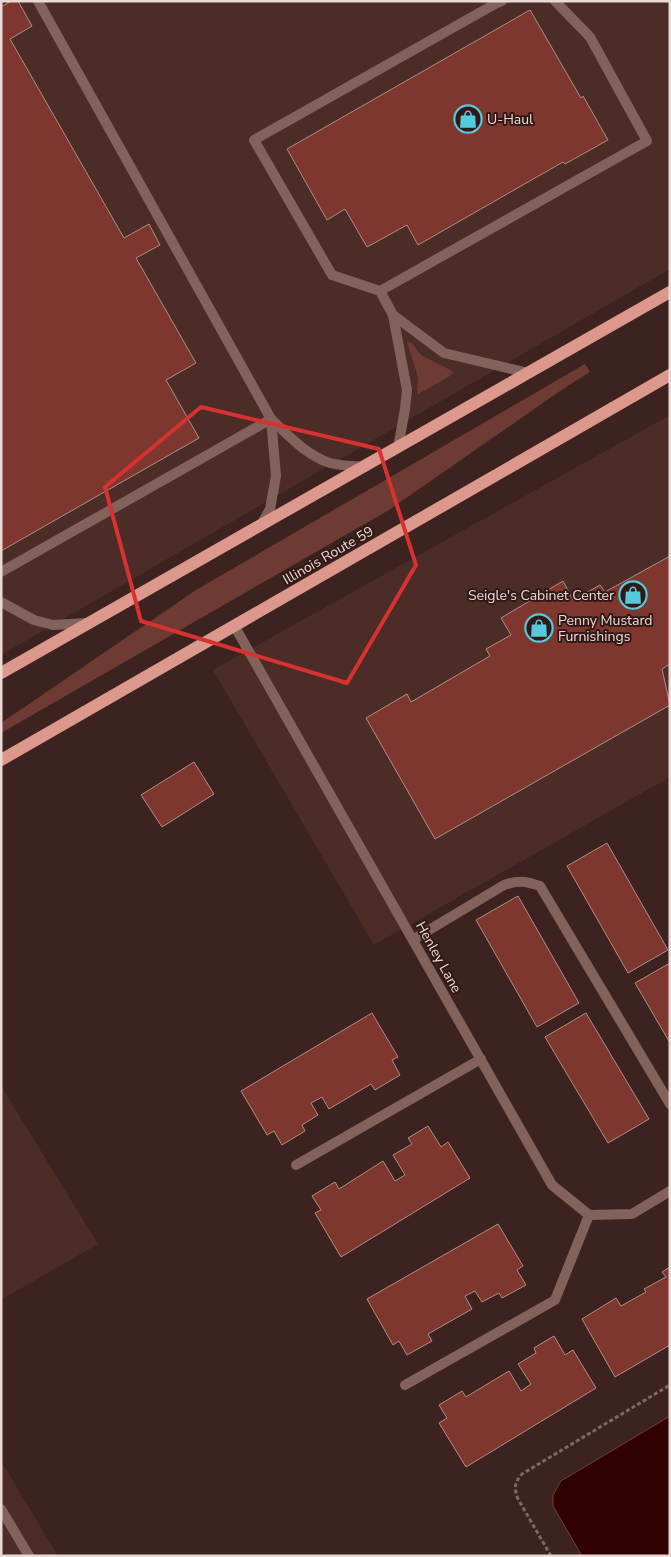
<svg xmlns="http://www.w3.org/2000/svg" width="671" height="1557" viewBox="0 0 671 1557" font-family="'Nunito Sans',sans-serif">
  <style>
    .built { fill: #4b2c27 }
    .green { fill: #6d3b34 }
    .water { fill: #310000; stroke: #694140 }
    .building { fill: #7e372e; stroke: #ae8e88 }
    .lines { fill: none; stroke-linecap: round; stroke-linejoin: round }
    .path { stroke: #7f6865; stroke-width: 3; stroke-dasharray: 4 2.5; stroke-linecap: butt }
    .lane { stroke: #84625c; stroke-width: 10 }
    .street { stroke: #84625c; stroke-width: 10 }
    .primary { stroke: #dd988d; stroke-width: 12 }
    .marked { fill: none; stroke: #d73131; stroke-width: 4; stroke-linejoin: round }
    .labels { text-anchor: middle; stroke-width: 4; stroke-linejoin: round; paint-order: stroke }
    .poi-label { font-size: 14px; fill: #ebd9d6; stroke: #321915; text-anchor: start }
    .street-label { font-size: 14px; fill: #ebd9d6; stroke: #321915 }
  </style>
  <rect width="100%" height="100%" fill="#3c231f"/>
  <g class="built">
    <path d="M1,1H670V269L1,655Z"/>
    <path d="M670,415V777L374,945L213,670Z"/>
    <path d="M1,1086L98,1244L1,1300Z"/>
    <path d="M1,1461L58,1556H1Z"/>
  </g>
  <g class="green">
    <path d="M407,342L412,343L421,355L454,372L450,376L418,394L417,390L418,377Z"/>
    <path d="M585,364L590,372L563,389L389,510L1,733V723L196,590Z"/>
  </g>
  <path class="water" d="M670,1416V1556H582L553,1506V1495L561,1481Z"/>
  <g class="building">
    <path d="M11,1H18L32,26L10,39L124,238L149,224L160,245L136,258L196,363L166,380L199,438L1,551V7Z"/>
    <path d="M530,10L581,98L583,96L608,140L565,164L563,162L418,245L407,225L367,247L345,209L327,220L287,149Z"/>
    <path d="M670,556V664L662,669L670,705L435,839L366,718L407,694L411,702L490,656L486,649L511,635L501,618L563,581L573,600L600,585L605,592Z"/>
    <path d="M194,762L214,794L162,827L141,795Z"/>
    <path d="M607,843L668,950L628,973L567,866Z"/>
    <path d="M518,896L579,1003L537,1027L476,920Z"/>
    <path d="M670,963V1043L635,983Z"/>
    <path d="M372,1013L398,1057L392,1060L400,1075L375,1090L371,1084L329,1109L322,1097L311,1103L318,1115L302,1125L305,1131L282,1145L274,1131L267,1135L241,1091Z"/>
    <path d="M586,1013L649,1119L608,1143L545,1037Z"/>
    <path d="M428,1126L441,1147L448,1142L470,1178L341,1257L315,1213L321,1210L312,1196L335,1182L339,1189L383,1161L395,1181L405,1175L393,1155L412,1144L408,1138Z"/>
    <path d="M498,1224L523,1266L517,1270L526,1285L502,1298L499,1293L482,1302L475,1291L465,1296L472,1309L428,1334L432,1341L407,1355L399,1341L393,1345L367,1299Z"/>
    <path d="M670,1267V1345L615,1377L582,1319L616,1298L621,1306L646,1292L644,1289L666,1277L662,1272Z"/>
    <path d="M554,1336L565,1355L573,1350L596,1388L466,1467L439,1423L447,1418L439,1405L462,1391L466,1397L509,1371L521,1391L531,1384L518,1364L536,1353L534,1348Z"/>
  </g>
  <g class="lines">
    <path class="path" d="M551,1556L518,1499C514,1488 514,1483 522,1474L670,1385"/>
    <g class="lane">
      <path d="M38,1L271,419C289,436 306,455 330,463C341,466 354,466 365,467"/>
      <path d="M380,291L647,141L590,37L555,1"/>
      <path d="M393,315L444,353L529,373"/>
      <path d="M398,448L405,409L407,390L393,315L380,291L332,275L254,140L495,4L502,1"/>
      <path d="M261,525L270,509L276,476L271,419"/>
      <path d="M1,572L271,419"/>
      <path d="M1,602L34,620L53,625L88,623"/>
      <path d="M414,939L504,885C519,880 525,881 540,886L670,1104"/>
      <path d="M296,1165L481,1059"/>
      <path d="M405,1385L555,1300L589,1215"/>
    </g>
    <g class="street">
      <path d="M235,627L552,1185L589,1215L632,1214L670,1191"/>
      <path d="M1,1509L29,1556"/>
    </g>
    <g class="primary">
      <path d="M1,673L670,292"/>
      <path d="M1,760L670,375"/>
    </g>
  </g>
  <path class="marked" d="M201,407L379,449L416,565L347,683L141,621L105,487Z"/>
  <defs>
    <g id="shop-ring" transform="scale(1.4375)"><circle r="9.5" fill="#321915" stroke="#54cadd" stroke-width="1.5"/><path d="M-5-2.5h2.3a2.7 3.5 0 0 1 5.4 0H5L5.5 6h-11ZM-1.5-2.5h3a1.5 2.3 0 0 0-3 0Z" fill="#54cadd"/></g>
  </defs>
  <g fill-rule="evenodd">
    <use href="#shop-ring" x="468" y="119"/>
    <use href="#shop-ring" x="633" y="595"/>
    <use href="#shop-ring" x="539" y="628"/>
  </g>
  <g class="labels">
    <g class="poi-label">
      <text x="487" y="124">U-Haul</text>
      <text x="614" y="600" text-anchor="end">Seigle's Cabinet Center</text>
      <text x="558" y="625">Penny Mustard<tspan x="558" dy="16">Furnishings</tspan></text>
    </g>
    <g class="street-label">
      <text transform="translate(328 555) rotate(-30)" y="5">Illinois Route 59</text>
      <text transform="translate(439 957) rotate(61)" y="5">Henley Lane</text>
    </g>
  </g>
  <rect width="671" height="1557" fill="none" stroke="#ebd9d6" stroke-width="5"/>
</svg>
